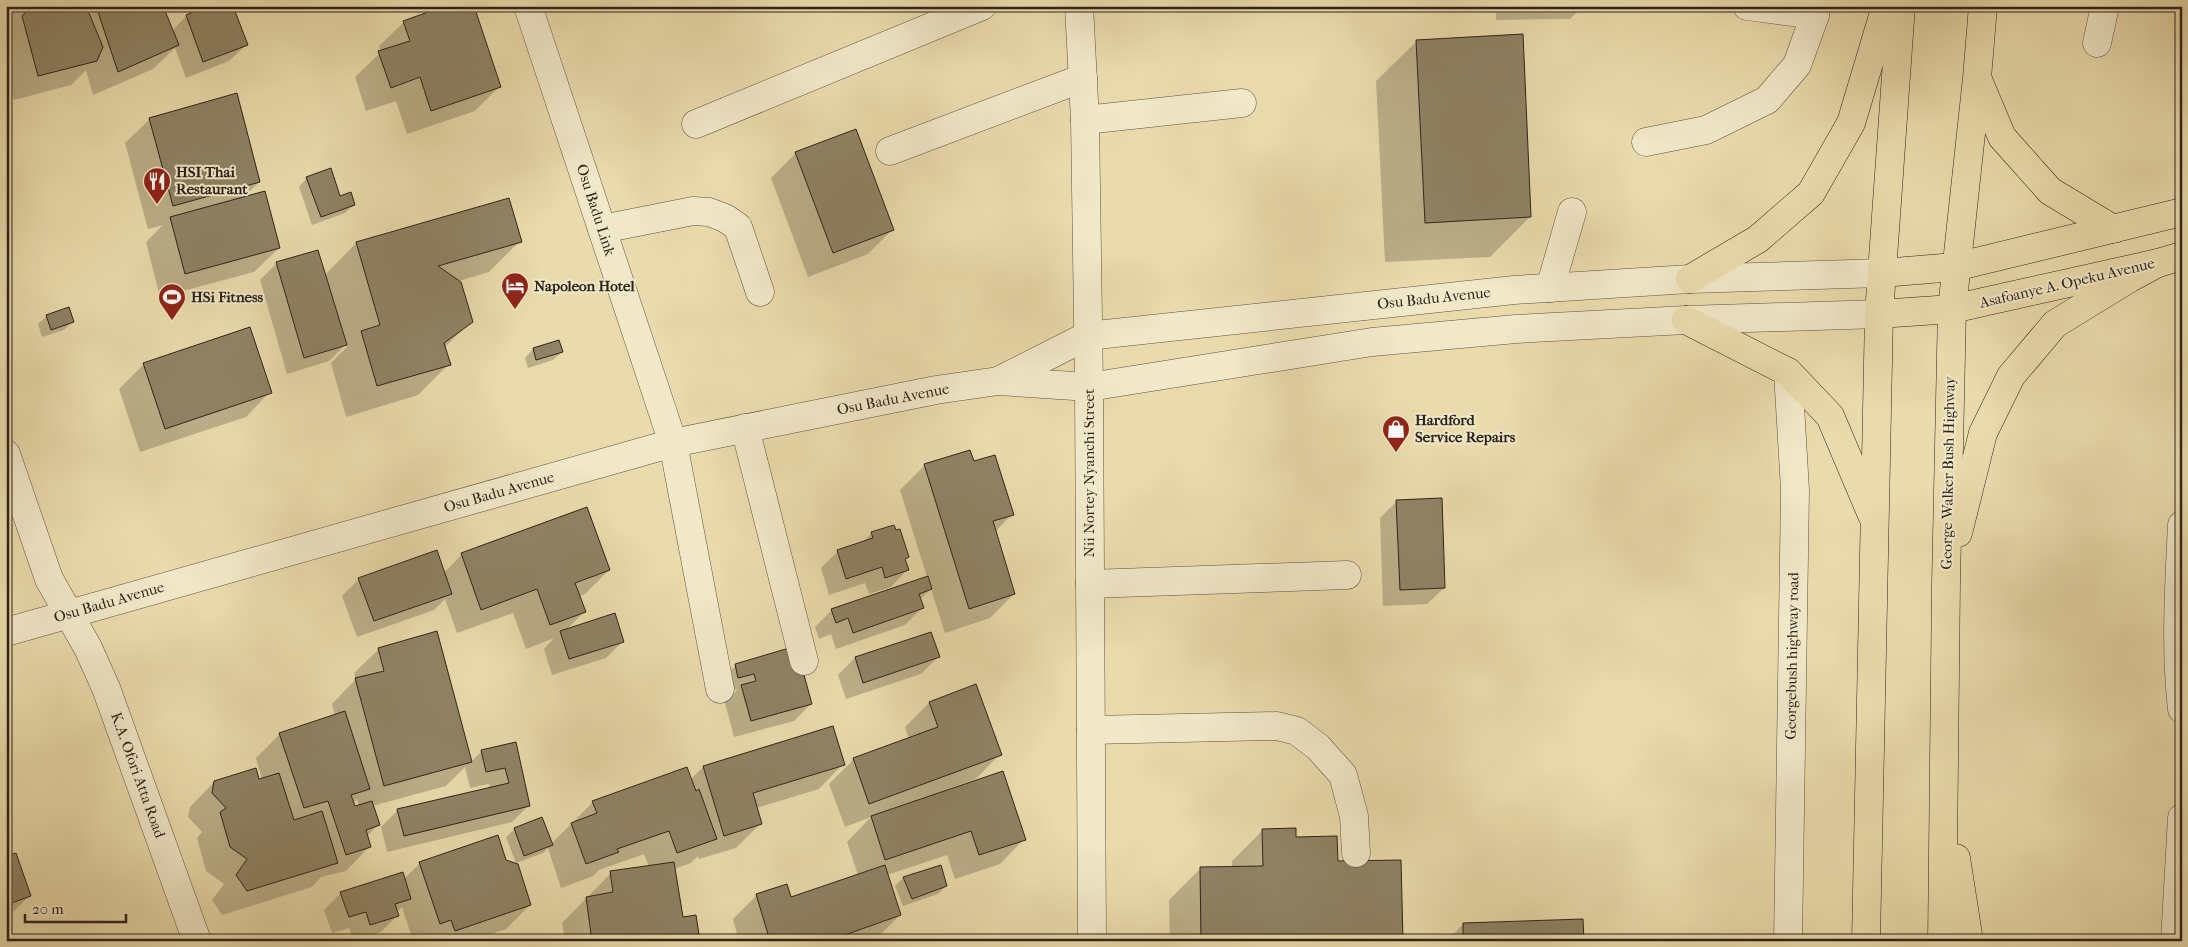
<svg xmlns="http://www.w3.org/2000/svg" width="2188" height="947" viewBox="0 0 2188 947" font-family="'IM FELL French Canon',serif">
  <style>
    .shadow { fill: #0003; fill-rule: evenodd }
    .building { fill: #8f8365; stroke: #2d2319 }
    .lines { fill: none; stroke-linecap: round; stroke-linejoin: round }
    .minor-casing { stroke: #5c513e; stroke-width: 29 }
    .major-casing { stroke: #2d2319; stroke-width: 29 }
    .highway-casing { stroke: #2d2319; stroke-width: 29 }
    .minor { stroke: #f1e8c9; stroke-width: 28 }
    .major { stroke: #eadbac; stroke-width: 28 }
    .highway { stroke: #eadbac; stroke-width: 28 }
    .labels { text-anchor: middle; stroke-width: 4; stroke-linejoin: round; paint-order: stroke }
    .poi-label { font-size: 15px; font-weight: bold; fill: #2d2319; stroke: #f1e8c9; text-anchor: start }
    .street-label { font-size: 15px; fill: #2d2319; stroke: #f1e8c9 }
  </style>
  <rect width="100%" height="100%" fill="#eadbac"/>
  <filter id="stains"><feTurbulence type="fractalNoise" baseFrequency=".004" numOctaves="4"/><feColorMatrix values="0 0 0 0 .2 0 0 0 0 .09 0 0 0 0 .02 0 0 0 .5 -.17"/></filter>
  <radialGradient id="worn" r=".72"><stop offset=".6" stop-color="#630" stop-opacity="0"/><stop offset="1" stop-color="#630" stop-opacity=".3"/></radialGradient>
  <g class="shadow">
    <path d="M6,6H162L172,31L186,16L246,45L229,61L186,78L175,48L153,69L93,95L86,70L71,85L14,100L6,71Z"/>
    <path d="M309,6H400L378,13L311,9Z"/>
    <path d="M1496,6H1583L1570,19L1496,20Z"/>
    <path d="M404,22L500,86L475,111L407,134L396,101L366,111L355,77L381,52L379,46Z"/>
    <path d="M1417,41L1530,217L1490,257L1385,262L1376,81Z"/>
    <path d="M150,119L259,182L242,199L279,248L254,272L160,297L146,242L163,225L148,229L125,143Z"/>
    <path d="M796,153L892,230L868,254L808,277L771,178Z"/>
    <path d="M307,178L340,198L353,205L345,213L312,225L299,187Z"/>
    <path d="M520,241L489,272L459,281L471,321L444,348L449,364L418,395L346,417L331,363L347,347L346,344L329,361L287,374L260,280L276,264L317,251L325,275L356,243Z"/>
    <path d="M47,316L72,322L64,330L42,337L38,324Z"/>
    <path d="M558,341L562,352L553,360L528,368L525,358L533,349Z"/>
    <path d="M144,364L270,392L246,417L140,452L119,389Z"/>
    <path d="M973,463L1012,514L995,532L1014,594L990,618L945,633L931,589L919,600L922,608L905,625L836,649L831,634L819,639L815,627L832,610L927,577L900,490L925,465Z"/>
    <path d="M1397,501L1444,588L1427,604L1383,606L1380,518Z"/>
    <path d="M872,533L908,557L904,560L907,570L891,587L869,594L865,583L829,595L821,568L838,551L862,543Z"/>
    <path d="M462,554L609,570L585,594L579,596L584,612L566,630L623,641L606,658L552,675L544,649L554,638L526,649L513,613L457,633L445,599L434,610L357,637L342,596L359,579L444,573Z"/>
    <path d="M436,633L471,762L482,751L515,743L529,805L512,822L387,852L381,827L398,810L490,789L489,784L470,788L465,767L446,786L372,806L378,825L367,836L370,846L346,871L321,877L312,887L222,915L212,900L224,884L206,871L197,838L202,832L188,817L190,807L214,782L262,779L256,758L280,734L335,716L332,704L356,679L354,673L379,649ZM357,799L359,806L354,808L353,804Z"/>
    <path d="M930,633L938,657L921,674L846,699L838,675L855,658Z"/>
    <path d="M795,648L811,704L794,721L734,737L725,703L738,689L722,694L719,682L736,665Z"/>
    <path d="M975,685L1000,754L976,779L948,789L1024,839L1000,864L955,879L947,855L887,875L900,915L876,939L739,941L733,919L757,895L791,898L858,875L847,842L871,817L845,827L829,784L854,759L909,739L905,727L929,703Z"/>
    <path d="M843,764L819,789L756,808L760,824L736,848L699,859L698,856L691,863L674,869L682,919L699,941H565L562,923L611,873L649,867L644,854L599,870L593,876L561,888L548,848L543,853L516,863L506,837L515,829L551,844L593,802L690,780L703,767Z"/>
    <path d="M1263,830L1295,838L1402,941H1170L1169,900L1200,869L1232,868V861Z"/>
    <path d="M6,857L29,896L6,919Z"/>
    <path d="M505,861L530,905L506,929L471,941H413L402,907L396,912L398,915L381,932L354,941L349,928L332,933L324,910L341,893L404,879L420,863Z"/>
    <path d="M940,866L946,886L938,894L903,906L895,886L903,878Z"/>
    <path d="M1463,924L1582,941H1447Z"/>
  </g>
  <g class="building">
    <path d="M18,6H86L103,47L97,61L38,76L22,16L26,12L23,7Z"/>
    <path d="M96,6H163L179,45L118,72Z"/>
    <path d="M208,6H233L248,45L203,62L186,15Z"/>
    <path d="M445,6H474L501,87L431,111L420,77L391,88L378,51L410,41L403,21Z"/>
    <path d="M1523,34L1531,217L1425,223L1416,40Z"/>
    <path d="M237,93L260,182L173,206L149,118Z"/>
    <path d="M856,129L894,230L833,253L795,152Z"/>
    <path d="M331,168L340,196L351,192L355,205L321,217L306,177Z"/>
    <path d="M265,191L280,248L185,274L170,217Z"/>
    <path d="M509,198L522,242L438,266L461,282L473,322L444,343L451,365L377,386L361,331L380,325L356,242Z"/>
    <path d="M318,250L347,345L304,358L276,262Z"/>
    <path d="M69,307L74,322L51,330L46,315Z"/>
    <path d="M250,327L272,393L165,429L143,363Z"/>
    <path d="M559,340L563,352L536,360L533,348Z"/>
    <path d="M970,450L974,461L995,455L1014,515L993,521L1015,594L969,609L924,464Z"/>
    <path d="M1442,498L1445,588L1400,590L1396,500Z"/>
    <path d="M587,507L610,570L575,583L586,612L550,625L537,589L481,610L461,553Z"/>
    <path d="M894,525L896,530L900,529L909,557L905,559L909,570L885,578L882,567L846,579L837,550L873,538L871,532Z"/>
    <path d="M437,550L452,594L374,621L358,578Z"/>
    <path d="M928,576L932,589L919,594L924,608L853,633L848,618L836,623L831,609Z"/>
    <path d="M615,613L624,642L569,659L560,631Z"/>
    <path d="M437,631L472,762L384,786L355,678L384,671L378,648Z"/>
    <path d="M931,632L940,657L863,683L855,657Z"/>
    <path d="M796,646L812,704L751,721L741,685L756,681L754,674L738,678L735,664Z"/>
    <path d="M976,684L1002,755L869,804L853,758L938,727L929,702Z"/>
    <path d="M345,711L370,789L351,795L355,806L372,801L380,825L366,830L371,847L346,855L328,801L304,808L279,733Z"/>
    <path d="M833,726L845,765L753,793L762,824L724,836L703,766Z"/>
    <path d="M516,742L530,806L404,836L397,809L509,783L505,768L486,772L481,750Z"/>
    <path d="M687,767L696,791L699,789L717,839L677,853L669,831L617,849L619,852L586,864L571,823L597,813L592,801Z"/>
    <path d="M256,768L259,779L279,773L294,820L322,811L338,863L247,891L236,875L247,859L230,847L220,812L226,808L212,793L214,781Z"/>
    <path d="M1003,771L1026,840L979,855L971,831L885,860L871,816Z"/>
    <path d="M542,817L553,845L524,856L514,828Z"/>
    <path d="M1296,828V837L1337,836L1338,861L1401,860L1403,941H1201L1200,867L1263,866L1262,829Z"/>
    <path d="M498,835L506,860L518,864L531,905L455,931L451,920L440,924L419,862Z"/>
    <path d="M16,853L31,896L6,905V856Z"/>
    <path d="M674,862L683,917L696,915L700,941H592L586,897L613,892L610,871Z"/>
    <path d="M885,865L901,915L842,936L843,941H770L756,894L787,884L791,897Z"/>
    <path d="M941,865L947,886L912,899L903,877Z"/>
    <path d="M403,872L411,899L395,904L399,916L370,925L366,912L349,917L340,892Z"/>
    <path d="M1583,919L1584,941H1463V923Z"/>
  </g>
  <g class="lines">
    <g class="minor-casing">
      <g id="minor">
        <path d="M528,6L673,443L720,689"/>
        <path d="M1079,6L1085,120L1089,387L1092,941"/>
        <path d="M1747,6L1815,15"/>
        <path d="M2097,43L2105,6"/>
        <path d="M1085,120L1242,103"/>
        <path d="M696,124L982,6"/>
        <path d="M1646,142L1706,130L1767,100L1797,65L1815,15L1814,6"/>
        <path d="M890,151L1083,78"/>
        <path d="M602,229L693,211L709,212L725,218L738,227L760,292"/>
        <path d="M1550,288L1572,212"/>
        <path d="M1000,380L1087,336L1514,290L1690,279L1882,273"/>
        <path d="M745,428L804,661"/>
        <path d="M6,454L49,579L88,648L106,688L197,941"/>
        <path d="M2182,525C2179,586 2175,648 2182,709"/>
        <path d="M1090,584L1347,575"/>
        <path d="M6,632L673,443L936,390L998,381L1089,387L1372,342L1516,329L1686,320L1879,314"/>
        <path d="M1091,730L1277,726L1297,731L1318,747L1343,775L1354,816L1356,853"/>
        <path d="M1788,941L1795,490L1788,372"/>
        <path d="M2175,941L2182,818"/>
      </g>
    </g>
    <g class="major-casing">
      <g id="major">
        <path d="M1882,273L1955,267L2182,212"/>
        <path d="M1879,314L1952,309L2158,263L2182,256"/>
      </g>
    </g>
    <g class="highway-casing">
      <g id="highway">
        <path d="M1978,80L2002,137L2050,191L2113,229"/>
        <path d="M1690,279L1758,239L1811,193L1851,123L1886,6"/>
        <path d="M1686,320L1788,372L1830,416L1872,515"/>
        <path d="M1958,533L1983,433L2011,376L2055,324L2130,278L2158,263"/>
        <path d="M1956,858L1969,941"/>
        <path d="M1866,941L1879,314L1901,6"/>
        <path d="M1942,941L1946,583L1952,309L1977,78L1983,6"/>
      </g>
    </g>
    <use href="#minor" class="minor"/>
    <use href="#major" class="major"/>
    <use href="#highway" class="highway"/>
  </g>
  <defs>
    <g id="restaurant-pin" transform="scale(1.4375)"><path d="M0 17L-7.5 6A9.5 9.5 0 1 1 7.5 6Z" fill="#8f2418" stroke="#f1e8c9"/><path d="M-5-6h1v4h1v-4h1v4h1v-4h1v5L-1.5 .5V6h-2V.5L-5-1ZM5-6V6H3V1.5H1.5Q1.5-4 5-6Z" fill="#fff"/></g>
    <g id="hotel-pin" transform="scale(1.4375)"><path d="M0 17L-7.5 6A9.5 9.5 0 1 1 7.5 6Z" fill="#8f2418" stroke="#f1e8c9"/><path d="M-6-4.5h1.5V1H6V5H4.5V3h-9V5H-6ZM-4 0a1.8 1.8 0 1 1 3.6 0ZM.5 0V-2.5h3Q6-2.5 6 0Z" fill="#fff"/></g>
    <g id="stadium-pin" transform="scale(1.4375)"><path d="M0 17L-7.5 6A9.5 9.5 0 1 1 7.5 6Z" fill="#8f2418" stroke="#f1e8c9"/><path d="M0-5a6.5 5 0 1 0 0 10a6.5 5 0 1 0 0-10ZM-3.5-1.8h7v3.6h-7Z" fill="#fff"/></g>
    <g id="shop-pin" transform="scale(1.4375)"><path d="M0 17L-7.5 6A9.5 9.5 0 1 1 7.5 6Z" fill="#8f2418" stroke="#f1e8c9"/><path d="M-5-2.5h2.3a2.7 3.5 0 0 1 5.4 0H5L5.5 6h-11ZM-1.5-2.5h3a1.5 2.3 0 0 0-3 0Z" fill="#fff"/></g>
  </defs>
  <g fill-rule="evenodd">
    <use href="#restaurant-pin" x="157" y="181"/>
    <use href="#hotel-pin" x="515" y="286"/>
    <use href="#stadium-pin" x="172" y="297"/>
    <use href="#shop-pin" x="1396" y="429"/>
  </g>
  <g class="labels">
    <g class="poi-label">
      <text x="176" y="177">HSI Thai<tspan x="176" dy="17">Restaurant</tspan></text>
      <text x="534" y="291">Napoleon Hotel</text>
      <text x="191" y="302">HSi Fitness</text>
      <text x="1415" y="425">Hardford<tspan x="1415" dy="17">Service Repairs</tspan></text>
    </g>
    <g class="street-label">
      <text transform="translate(596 210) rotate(72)" y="5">Osu Badu Link</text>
      <text transform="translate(2067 283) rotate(-13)" y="5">Asafoanye A. Opeku Avenue</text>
      <text transform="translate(1434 298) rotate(-6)" y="5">Osu Badu Avenue</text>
      <text transform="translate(893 399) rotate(-11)" y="5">Osu Badu Avenue</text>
      <text transform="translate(1089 473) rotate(-90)" y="5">Nii Nortey Nyanchi Street</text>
      <text transform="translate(1948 473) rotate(-89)" y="5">George Walker Bush Highway</text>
      <text transform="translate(499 492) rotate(-16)" y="5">Osu Badu Avenue</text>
      <text transform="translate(109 602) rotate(-16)" y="5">Osu Badu Avenue</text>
      <text transform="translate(1792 656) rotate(-89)" y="5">Georgebush highway road</text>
      <text transform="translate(138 775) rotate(70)" y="5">K.A. Ofori Atta Road</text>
    </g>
  </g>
  <rect width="2188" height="947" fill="none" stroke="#eadbac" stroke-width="25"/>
  <rect x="8" y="8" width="2173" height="932" fill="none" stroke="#2d2319" stroke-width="2.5"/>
  <rect x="12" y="12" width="2163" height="922" fill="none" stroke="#2d2319"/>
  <path d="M25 914v8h101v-8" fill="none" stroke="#2d2319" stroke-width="2.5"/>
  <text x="32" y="914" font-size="15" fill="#2d2319" stroke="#f1e8c9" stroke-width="4" paint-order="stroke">20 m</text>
  <rect width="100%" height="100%" filter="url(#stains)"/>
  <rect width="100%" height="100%" fill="url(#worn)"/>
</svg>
